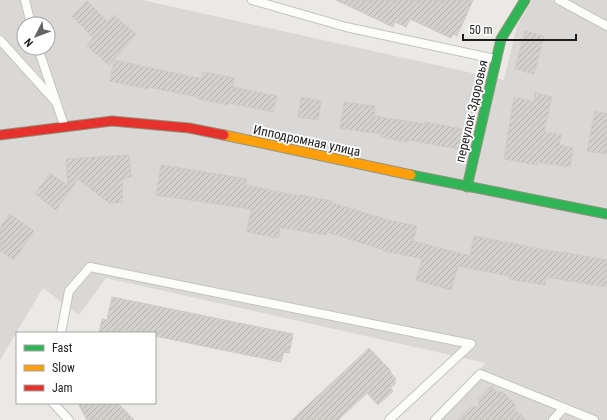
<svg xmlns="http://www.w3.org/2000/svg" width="607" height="420" viewBox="0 0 607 420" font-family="'Roboto Condensed',sans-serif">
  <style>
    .residential { fill: #dad8d6; fill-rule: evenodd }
    .building { fill: url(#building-hatch); stroke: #cecbc6 }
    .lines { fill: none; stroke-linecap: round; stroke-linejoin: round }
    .lane-casing { stroke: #c4c3c1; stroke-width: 10 }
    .fast-casing { stroke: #92957c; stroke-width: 11 }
    .slow-casing { stroke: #92957c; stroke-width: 11 }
    .jam-casing { stroke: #92957c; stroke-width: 11 }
    .lane { stroke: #fcfcfb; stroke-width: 8 }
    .fast { stroke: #30b455; stroke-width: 9 }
    .slow { stroke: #ff9f0a; stroke-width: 9 }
    .jam { stroke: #e5322d; stroke-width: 9 }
    .labels { text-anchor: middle; stroke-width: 3.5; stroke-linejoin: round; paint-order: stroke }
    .street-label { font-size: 13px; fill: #1d1d1d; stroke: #fff }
  </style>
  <defs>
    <pattern id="building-hatch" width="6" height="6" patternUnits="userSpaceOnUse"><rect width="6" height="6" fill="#d3d1ce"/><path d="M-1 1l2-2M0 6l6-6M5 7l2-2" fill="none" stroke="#b5b3b0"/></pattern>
  </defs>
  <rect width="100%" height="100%" fill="#ebe9e5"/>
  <path class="residential" d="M0,0H142L504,80L517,26L532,0H607V420H428L486,363L106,278L79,315L43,288L0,360ZM24,24H48V48H24Z"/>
  <g class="building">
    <path d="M336,0H473L457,36L453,34L451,38L410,19L406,27L395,22L393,27Z"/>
    <path d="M87,1L108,22L114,15L136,34L109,65L87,46L93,38L72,16Z"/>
    <path d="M525,31L544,36L534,74L515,69Z"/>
    <path d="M114,60L202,79L203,72L234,78L232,87L277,96L273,112L229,103L228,105L198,99V97L148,87V89L110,81Z"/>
    <path d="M535,93L552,97L544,132L561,135L559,145L573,148L570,167L538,162L537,165L504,159L514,97L534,102Z"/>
    <path d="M301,97L321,101L318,120L298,117Z"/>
    <path d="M344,102L375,106L374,116L425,124V122L462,129L459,149L408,140L407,142L381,137V134L340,128Z"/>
    <path d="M595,111L607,114V154L587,151Z"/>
    <path d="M129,155L131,177L123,179L122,202L109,203L78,179L56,210L35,194L50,173L68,186L66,159Z"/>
    <path d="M161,165L247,179L246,185L300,196V195L332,201V203L388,220L417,226L413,241L470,256L474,236L562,253V252L607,260V287L546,277L545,285L509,279V276L458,266L451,290L416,280L422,259L381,250V249L327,232L326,235L280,227L278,238L247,232L251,209L156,195Z"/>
    <path d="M10,214L34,231L14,260L0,251V228Z"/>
    <path d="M112,297L293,334L289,353L284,352L281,362L155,336V333H139L123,330L122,333H99L102,319L107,320Z"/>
    <path d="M369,348L391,371L390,372L396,379L394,380L396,383L390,388L393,391L378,405L367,393L338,420H292Z"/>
    <path d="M491,386L497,392H502L512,401L515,405V410L526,420H458L471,407H479V399Z"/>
    <path d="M78,403H118L134,420H87Z"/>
  </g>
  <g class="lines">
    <g class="lane-casing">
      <g id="lane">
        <path d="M25,0L31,24"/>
        <path d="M252,0L346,27L495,59"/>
        <path d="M559,0L607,26"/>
        <path d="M0,40L56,102"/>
        <path d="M38,48L64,125"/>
        <path d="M61,333L69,291L90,267L471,344L389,420"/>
        <path d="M53,403L69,420"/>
        <path d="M435,420L480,374L594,420"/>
        <path d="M553,420L564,408"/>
      </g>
    </g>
    <g class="fast-casing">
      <g id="fast">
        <path d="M411,175L607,214"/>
        <path d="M467,187L501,39L525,0"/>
      </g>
    </g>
    <g class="slow-casing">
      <path id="slow" d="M224,135L411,175"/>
    </g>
    <g class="jam-casing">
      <path id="jam" d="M0,135L112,121L189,128L224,135"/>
    </g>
    <use href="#lane" class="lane"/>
    <use href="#fast" class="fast"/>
    <use href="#slow" class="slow"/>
    <use href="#jam" class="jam"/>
  </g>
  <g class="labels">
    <g class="street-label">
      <text transform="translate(471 111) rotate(-77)" y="5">переулок Здоровья</text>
      <text transform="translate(307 140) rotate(12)" y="5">Ипподромная улица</text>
    </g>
  </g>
  <rect x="16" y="332" width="140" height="72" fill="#ffffff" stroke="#a5a5a5"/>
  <rect x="24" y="345" width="20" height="6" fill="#30b455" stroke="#a5a5a5"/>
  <text x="52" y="352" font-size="12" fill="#1d1d1d">Fast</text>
  <rect x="24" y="365" width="20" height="6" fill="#ff9f0a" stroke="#a5a5a5"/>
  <text x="52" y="372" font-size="12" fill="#1d1d1d">Slow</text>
  <rect x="24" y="385" width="20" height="6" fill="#e5322d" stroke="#a5a5a5"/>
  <text x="52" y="392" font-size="12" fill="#1d1d1d">Jam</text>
  <g transform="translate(36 36) rotate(228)"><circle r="19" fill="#ffffff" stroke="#a5a5a5"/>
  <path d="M0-3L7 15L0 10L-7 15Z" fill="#656463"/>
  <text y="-6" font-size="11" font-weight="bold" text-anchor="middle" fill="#1d1d1d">N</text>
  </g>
  <path d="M463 34v6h113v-6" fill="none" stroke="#1d1d1d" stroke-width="2"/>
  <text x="469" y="34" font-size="12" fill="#1d1d1d" stroke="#ffffff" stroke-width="3" paint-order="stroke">50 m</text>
</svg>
